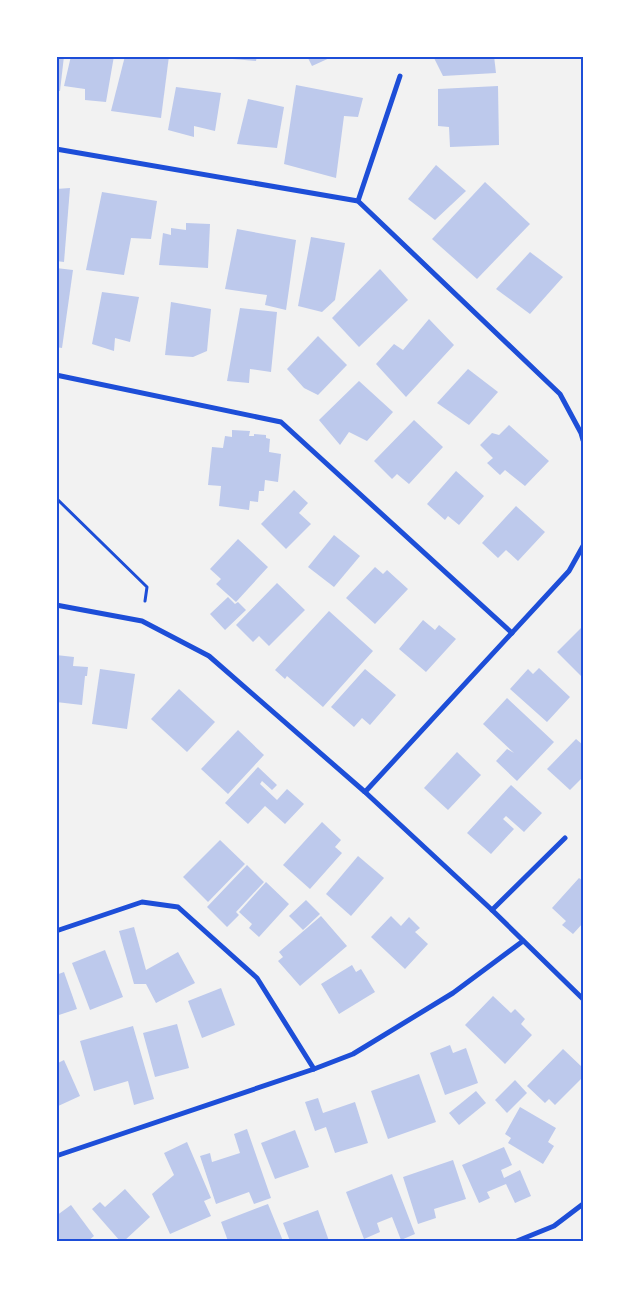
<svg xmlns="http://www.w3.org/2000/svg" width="639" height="1297" viewBox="0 0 639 1297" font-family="'IBM Plex Sans',sans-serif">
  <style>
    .building { fill: #bdc9ec }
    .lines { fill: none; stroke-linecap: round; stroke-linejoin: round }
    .path { stroke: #1d4ed8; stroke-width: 3 }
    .minor { stroke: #1d4ed8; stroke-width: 5 }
    .neatline { fill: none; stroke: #1d4ed8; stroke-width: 2 }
  </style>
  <rect width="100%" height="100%" fill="#f2f2f2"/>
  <g class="building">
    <path d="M56,56H64L60,91H56Z"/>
    <path d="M71,56H114L106,102L85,100V89L64,86Z"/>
    <path d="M125,56H169L161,118L111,111Z"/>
    <path d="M222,56H257L256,61L221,58Z"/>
    <path d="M307,56H334L312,66Z"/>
    <path d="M433,56H494L496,73L443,76Z"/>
    <path d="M296,85L363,98L358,117L344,116L336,178L284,164Z"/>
    <path d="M498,86L499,145L450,147L449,127L438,126V89Z"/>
    <path d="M176,87L221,93L215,131L194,126V137L168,130Z"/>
    <path d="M248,99L284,107L277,148L237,144Z"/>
    <path d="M436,165L466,191L435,220L408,199Z"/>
    <path d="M485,182L530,224L477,279L432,239Z"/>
    <path d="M70,188L64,262L56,261V189Z"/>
    <path d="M102,192L157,201L151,239L131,238L124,275L86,270Z"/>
    <path d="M186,223L210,224L208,268L159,265L163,233L171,235V228L186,230Z"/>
    <path d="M237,229L296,240L286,310L265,305L267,295L225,289Z"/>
    <path d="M311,237L345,243L335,300L322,312L298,306Z"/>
    <path d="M530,252L563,277L530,314L496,289Z"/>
    <path d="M56,268L73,270L62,348L56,347Z"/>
    <path d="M380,269L408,300L359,347L332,318Z"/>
    <path d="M102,292L139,297L130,342L115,338L114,351L92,344Z"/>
    <path d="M171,302L211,309L207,351L193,357L165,355Z"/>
    <path d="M240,308L277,312L271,372L250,369L249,383L227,381Z"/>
    <path d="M429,319L454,345L406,397L376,364L394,344L403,350Z"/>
    <path d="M318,336L347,365L318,395L304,388L287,369Z"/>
    <path d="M468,369L498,392L469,425L437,403Z"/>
    <path d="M359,381L393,412L367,441L349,432L340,445L319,420Z"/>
    <path d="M414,420L443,447L409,484L397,474L392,479L374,461Z"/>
    <path d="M509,425L549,461L525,486L505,470L500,475L487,463L493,458L480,445L492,433L499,435Z"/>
    <path d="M232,430L250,431L249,436H254V434L266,435V438L270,439L269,452L281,454L278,482L265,480L264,491H259L258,502L250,501L249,510L219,506L221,486L208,485L212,447L223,448L225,436L232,437Z"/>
    <path d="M456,471L484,496L459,525L448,516L445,520L427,504Z"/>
    <path d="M294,490L308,503L299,513L311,524L286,549L261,524Z"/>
    <path d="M516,506L545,532L518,561L506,550L498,558L482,543Z"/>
    <path d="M334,535L360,556L334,587L308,567Z"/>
    <path d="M238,539L268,567L236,602L216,584L221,579L210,569Z"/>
    <path d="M375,567L383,574L387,570L408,589L375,624L346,598Z"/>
    <path d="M277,583L305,610L269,646L259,636L253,642L236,625Z"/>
    <path d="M228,597L235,604L238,602L246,610L225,630L210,614Z"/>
    <path d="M329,611L373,651L323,707L287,676L285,679L275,670Z"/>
    <path d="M423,620L435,630L439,625L456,639L426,672L399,649Z"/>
    <path d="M583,626V678L557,652Z"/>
    <path d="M56,655L74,657L73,666L88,667L87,676H85L82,705L56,702Z"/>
    <path d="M539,668L570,697L547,722L510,689L528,669L533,674Z"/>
    <path d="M100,669L135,674L127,729L92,724Z"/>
    <path d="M365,669L396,695L370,725L362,718L354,727L331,707Z"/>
    <path d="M179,689L215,722L187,752L151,719Z"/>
    <path d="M507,698L554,742L517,781L496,761L507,749L514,753L483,724Z"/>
    <path d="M238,730L264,755L228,794L201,769Z"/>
    <path d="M576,739L583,745V777L570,790L547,769Z"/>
    <path d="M457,752L481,775L448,810L424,788Z"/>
    <path d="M258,767L277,785L272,790L262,781L260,784L277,800L287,789L304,804L285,824L265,806L248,824L225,803Z"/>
    <path d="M511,785L542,813L524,832L506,816L503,819L514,829L491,854L467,833Z"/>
    <path d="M322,822L341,840L335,847L342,853L310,889L283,865Z"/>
    <path d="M220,840L245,864L208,902L183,877Z"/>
    <path d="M358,856L384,878L351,916L326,894Z"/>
    <path d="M247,865L264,882L236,912L239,915L227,927L207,907Z"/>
    <path d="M579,878L583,881V923L573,934L562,925L566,921L552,908Z"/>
    <path d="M266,882L289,904L259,937L249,928L252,924L239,912Z"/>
    <path d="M306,900L320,914L303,930L289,916Z"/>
    <path d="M321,916L347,946L300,986L278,961L283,957L279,952Z"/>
    <path d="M391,916L401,926L409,917L420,928L415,932L428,944L405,969L371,937Z"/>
    <path d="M134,927L146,970L178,952L195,983L156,1003L146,984H134L119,931Z"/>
    <path d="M105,950L123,997L90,1010L72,963Z"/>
    <path d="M352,965L356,972L361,969L375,992L339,1014L321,984Z"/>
    <path d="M64,972L77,1009L56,1016V975Z"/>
    <path d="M221,988L235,1025L202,1038L188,1001Z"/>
    <path d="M493,996L511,1013L515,1009L525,1019L521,1024L532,1035L505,1064L465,1025Z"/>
    <path d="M177,1024L189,1068L155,1077L143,1033Z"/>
    <path d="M133,1026L154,1099L134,1105L128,1081L94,1091L80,1041Z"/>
    <path d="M450,1045L453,1053L466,1048L478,1083L445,1095L430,1053Z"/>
    <path d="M563,1049L583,1068V1077L555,1105L549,1099L545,1103L527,1086Z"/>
    <path d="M64,1060L80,1096L56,1107V1064Z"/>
    <path d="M419,1074L436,1122L388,1139L371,1091Z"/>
    <path d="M515,1080L527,1093L507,1113L495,1100Z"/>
    <path d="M476,1091L486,1103L459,1125L449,1113Z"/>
    <path d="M318,1098L323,1113L355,1102L368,1143L335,1153L326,1127L315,1131L305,1102Z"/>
    <path d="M520,1107L556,1128L548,1142L554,1146L543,1164L508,1143L511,1138L505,1134Z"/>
    <path d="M247,1129L271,1198L254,1204L249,1192L216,1204L200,1156L210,1153L212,1162L240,1153L234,1134Z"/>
    <path d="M295,1130L309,1167L275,1179L261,1143Z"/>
    <path d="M187,1142L211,1198L204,1201L211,1216L170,1234L152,1194L174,1175L164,1153Z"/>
    <path d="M504,1147L512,1165L501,1170L504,1178L520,1170L531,1196L515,1203L506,1184L487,1192L490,1198L479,1203L462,1165Z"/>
    <path d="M453,1160L466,1199L434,1209L436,1218L418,1224L403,1177Z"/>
    <path d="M392,1174L415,1234L401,1240L392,1217L377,1223L380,1232L364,1239L346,1192Z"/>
    <path d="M125,1189L150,1217L124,1241H120L92,1209L100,1202L105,1207Z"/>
    <path d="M268,1204L283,1241H228L221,1222Z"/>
    <path d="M71,1205L94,1236L88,1241H56V1216Z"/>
    <path d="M318,1210L329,1241H290L283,1223Z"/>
  </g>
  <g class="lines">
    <path class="path" d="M56,498L147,587L145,601"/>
    <g class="minor">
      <path d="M56,149L358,201L560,394L581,433L583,440"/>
      <path d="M358,201L400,76"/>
      <path d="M56,375L281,422L512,633"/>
      <path d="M56,605L142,621L209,656L365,792L492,910L583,999"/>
      <path d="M365,792L569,571L583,546"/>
      <path d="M492,910L565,838"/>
      <path d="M56,931L142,902L178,907L257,978L314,1069"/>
      <path d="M56,1156L314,1069L353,1054L453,993L523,941"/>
      <path d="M517,1241L554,1226L583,1204"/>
    </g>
  </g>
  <rect width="639" height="1297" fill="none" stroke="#ffffff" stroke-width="115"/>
  <rect x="58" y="58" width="524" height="1182" class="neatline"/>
</svg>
